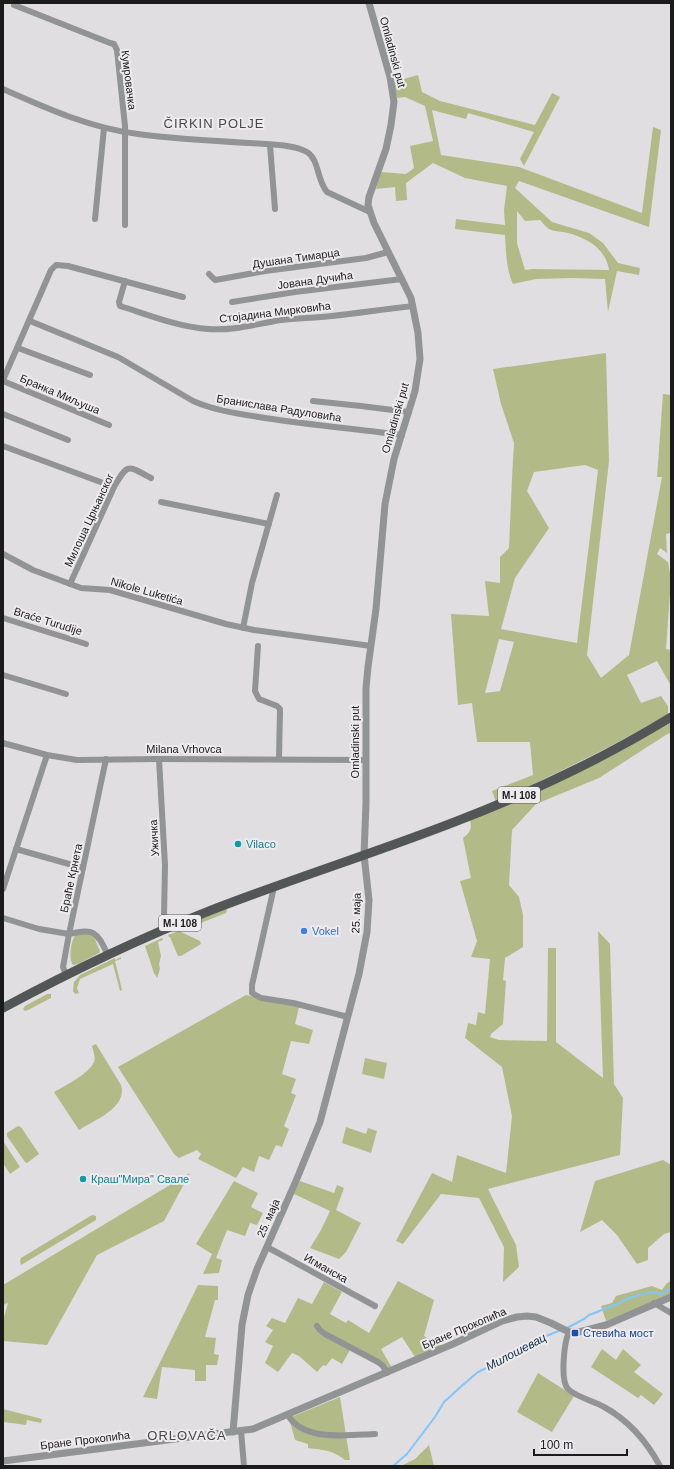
<svg xmlns="http://www.w3.org/2000/svg" width="674" height="1469" viewBox="0 0 674 1469" font-family="Helvetica,sans-serif">
  <style>
    .green { fill: #b2bb87; fill-rule: evenodd }
    .lines { fill: none; stroke-linecap: round; stroke-linejoin: round }
    .stream { stroke: #81c5fd; stroke-width: 2 }
    .minor { stroke: #919394; stroke-width: 6 }
    .tertiary { stroke: #919394; stroke-width: 7 }
    .primary { stroke: #535656; stroke-width: 9 }
    .culture-dot { fill: #0f9aa8; stroke: #edebee; stroke-width: 1.5 }
    .shop-dot { fill: #3f7fe0; stroke: #edebee; stroke-width: 1.5 }
    .transit-dot { fill: #1a4fb4; stroke: #edebee; stroke-width: 1.5 }
    .labels { text-anchor: middle; stroke-width: 4; stroke-linejoin: round; paint-order: stroke }
    .shield { fill: #edebee; stroke: #5b595b; stroke-width: 1 }
    .shield-label { font-size: 10px; font-weight: bold; fill: #1c1b1c }
    .street-label { font-size: 11px; fill: #1c1b1c; stroke: #edebee }
    .culture-label { font-size: 11px; fill: #0d838f; stroke: #edebee; text-anchor: start }
    .shop-label { font-size: 11px; fill: #366cbe; stroke: #edebee; text-anchor: start }
    .transit-label { font-size: 11px; fill: #164399; stroke: #edebee; text-anchor: start }
    .water-label { font-size: 12px; font-style: italic; fill: #0e2c42; stroke: #edebee }
    .quarter-label { font-size: 13px; letter-spacing: 1px; fill: #49474a; stroke: #edebee }
  </style>
  <rect width="100%" height="100%" fill="#e0dee1"/>
  <g class="green">
    <path d="M418,75L422,92L440,101L535,125L552,93L560,97L524,166L520,159L534,132L468,113L466,119L432,110L441,155L519,167L642,213L653,127L661,130L649,227L519,181L515,188L552,222L589,233L603,243L618,263L640,268L639,275L617,271L608,312L605,279L572,278L536,279L513,284C506,269 506,251 505,235L455,229L456,219L505,225L504,210L507,186L465,178L433,163L406,183L407,200L396,201L395,187L376,189L381,172L406,174L414,168L410,146L433,141L425,106L405,97L397,98L393,82ZM517,211L525,221L540,220C543,223 546,227 549,229C554,232 562,231 568,233C587,238 606,249 609,270L533,269L525,270L517,243Z"/>
    <path d="M606,353L609,461L587,655L601,678L629,655L662,477H657L663,394L671,395V533L666,534L667,553L660,548L657,554L668,562L671,579L666,649L671,650V686L657,661L627,675L641,703L661,696L668,706V714C613,747 554,774 496,802L492,791L533,775L530,742H477L472,703L458,705L451,614L489,616L485,581L500,583V557L509,548L512,478L514,443L501,404L493,369ZM585,465L598,470L577,643L501,629L515,578L549,528L527,491L534,472ZM499,639L514,642L500,691L485,693Z"/>
    <path d="M671,721V736L669,733L599,778L536,804L512,830L509,885L519,897L523,915V947L505,958L503,980L506,981L503,1024L491,1034L490,1037L499,1040L547,1041L548,948H556V1042L603,1078L598,931L610,944L614,1084L623,1098L620,1155L488,1189L516,1245L519,1267L503,1282L504,1247L479,1198L441,1194L403,1244L396,1241L432,1173L452,1182L457,1155L506,1173L512,1116L502,1067L465,1038L468,1023L476,1025L478,1012L485,1014L490,959L471,957L477,941L460,881L471,878L463,838C470,833 472,829 470,820Z"/>
    <path d="M226,909L227,910L226,913L193,926L191,925L193,922Z"/>
    <path d="M179,931L200,941L201,944L181,956H178L170,937H169L168,935Z"/>
    <path d="M76,934H90L94,937L100,951L99,953L78,964L73,965C68,959 71,940 76,934Z"/>
    <path d="M162,938L163,940L158,942L161,956L159,964L160,969L157,978L154,973L145,946Z"/>
    <path d="M121,957V959L115,961L122,990L120,991L113,964L80,979L77,988L79,993L75,994L73,991L74,982L80,975L115,958V960Z"/>
    <path d="M47,994H51V998L28,1010L25,1011L23,1009L25,1006Z"/>
    <path d="M246,995L299,1007L295,1024L313,1030L309,1044L291,1041L282,1074L296,1079L291,1093L296,1095L284,1126L289,1129L282,1147L276,1145L269,1160L259,1156L254,1172L243,1167L236,1178L198,1159L201,1154L197,1150L179,1158L174,1154L118,1067Z"/>
    <path d="M96,1044L121,1085C128,1107 95,1120 79,1130L54,1092C65,1086 90,1073 94,1062C96,1057 93,1051 92,1046Z"/>
    <path d="M365,1058L387,1063L384,1079L362,1074Z"/>
    <path d="M18,1126L21,1127L39,1154L27,1163L25,1162L7,1136V1133Z"/>
    <path d="M346,1127L366,1134L368,1128L377,1131L371,1153L342,1143Z"/>
    <path d="M3,1141L20,1167L10,1174L3,1163Z"/>
    <path d="M663,1160L671,1165V1232L664,1234L648,1248V1260L637,1264L617,1235L602,1220L580,1232L595,1181Z"/>
    <path d="M190,1173L164,1221L97,1255L47,1345L3,1341V1321L8,1303L3,1305V1285Z"/>
    <path d="M234,1181L258,1193L251,1207L263,1213L257,1225L250,1223L245,1236L227,1230L216,1258L222,1260L219,1273L203,1274L212,1254L196,1244Z"/>
    <path d="M300,1181L334,1193L337,1185L344,1188L336,1210L361,1223L346,1252L339,1259L310,1248L321,1230L330,1211L294,1194Z"/>
    <path d="M92,1215L96,1216V1220L21,1265L20,1261L21,1258Z"/>
    <path d="M398,1281L434,1300L424,1336L442,1346L415,1357L402,1337L381,1349L392,1368L384,1371L380,1365L350,1350L342,1364L332,1358L326,1366L323,1365L317,1372L299,1356L292,1353L278,1372L265,1363L273,1346L265,1342L273,1330L266,1326L272,1318L285,1323L298,1298L312,1304L324,1282L342,1292L330,1314L346,1323L348,1320L369,1333Z"/>
    <path d="M671,1281V1297L606,1321L601,1306L612,1303L616,1296L652,1286L662,1290L667,1283Z"/>
    <path d="M198,1285L218,1286V1300H215L205,1337L216,1338L214,1354L219,1355L217,1365H206V1381H195V1370L162,1367L157,1399L143,1397Z"/>
    <path d="M602,1349L616,1360L623,1349L641,1365L634,1372L663,1394L654,1405L641,1395L638,1398L591,1367Z"/>
    <path d="M538,1373L574,1396L552,1432L517,1412Z"/>
    <path d="M340,1397L350,1460H345C333,1450 323,1450 308,1448V1444L295,1440L289,1418Z"/>
    <path d="M3,1409L42,1419L41,1423L27,1420L26,1425L4,1422L3,1426Z"/>
    <path d="M429,1445L434,1466H401L415,1459Z"/>
  </g>
  <g class="lines">
    <g class="stream">
      <path d="M567,1328L584,1319L589,1315L615,1305L629,1298L650,1292L662,1294L671,1288"/>
      <path d="M393,1466L407,1454L435,1417L444,1402L465,1383L478,1372L497,1363L519,1347L561,1330"/>
    </g>
    <g class="minor">
      <path d="M14,5L110,43L114,44L117,50L125,126V225"/>
      <path d="M3,89C46,108 90,128 138,134C175,139 213,141 250,143C266,144 293,144 307,152C319,159 317,181 327,192L370,212"/>
      <path d="M270,145L275,209"/>
      <path d="M95,219L104,128"/>
      <path d="M209,274L215,280L221,279L265,271L366,258L388,252"/>
      <path d="M125,281L119,302L120,306C149,315 178,327 208,329C233,331 256,324 281,320C298,318 315,318 332,316C359,313 386,309 413,306"/>
      <path d="M232,302L295,292L402,279"/>
      <path d="M30,321L118,357L193,401C216,411 240,414 265,418C310,425 356,429 402,435"/>
      <path d="M18,348L90,375"/>
      <path d="M3,380L51,270L56,265L68,266L183,297"/>
      <path d="M3,381L109,425"/>
      <path d="M313,401L361,406L409,412"/>
      <path d="M3,414L68,440"/>
      <path d="M3,446L114,487"/>
      <path d="M161,502L269,524"/>
      <path d="M3,554L33,570L81,588L110,590L226,624L254,630L371,646"/>
      <path d="M70,584L114,487C128,463 127,465 151,478"/>
      <path d="M3,618L86,644"/>
      <path d="M243,628L252,583L277,495"/>
      <path d="M258,646L255,691L259,699L277,706L280,709L279,759"/>
      <path d="M3,675L66,694"/>
      <path d="M3,743L47,755L77,760L159,759L366,760"/>
      <path d="M159,759L165,865L164,916"/>
      <path d="M16,849L83,868"/>
      <path d="M274,887L252,985V993L261,998L293,1003L348,1017"/>
      <path d="M3,889L47,755"/>
      <path d="M3,918L39,929L69,934L106,759"/>
      <path d="M66,975L63,967L69,934C95,927 97,933 108,955"/>
      <path d="M267,1247L375,1306"/>
      <path d="M654,1303L671,1313"/>
      <path d="M317,1326L320,1330L325,1334L378,1362L383,1366L387,1373"/>
      <path d="M569,1332C564,1342 560,1381 568,1389C576,1397 594,1401 604,1407C628,1420 647,1442 660,1466"/>
      <path d="M288,1415C303,1442 349,1435 375,1434"/>
      <path d="M241,1431L244,1466"/>
    </g>
    <g class="tertiary">
      <path d="M233,1432L242,1325L248,1295L257,1269L296,1181L320,1122L359,974L367,932L369,900L364,855L366,803V688L368,667L376,609L385,504L394,459L415,391L420,359L418,333L411,298L374,223L368,205L369,197L386,149L391,125L394,102L390,77L369,3"/>
      <path d="M3,1461L253,1429L453,1344L502,1321L517,1317L527,1316L536,1317L551,1323L569,1332H579L606,1325L671,1297"/>
    </g>
    <path class="primary" d="M3,1008C70,972 138,939 209,911C291,879 375,853 457,821C530,793 604,758 671,717"/>
  </g>
  <g class="culture-dot">
    <circle cx="238" cy="844" r="4"/>
    <circle cx="83" cy="1179" r="4"/>
  </g>
  <circle class="shop-dot" cx="304" cy="931" r="4"/>
  <rect class="transit-dot" x="571" y="1329" width="8" height="8" rx="2"/>
  <g class="labels">
    <g class="shield">
      <rect x="498" y="787" width="42" height="16" rx="3"/>
      <rect x="159" y="915" width="42" height="16" rx="3"/>
    </g>
    <g class="shield-label">
      <text x="519" y="799">M-I 108</text>
      <text x="180" y="927">M-I 108</text>
    </g>
    <g class="street-label">
      <text transform="translate(393 52) rotate(75)" y="4">Omladinski put</text>
      <text transform="translate(129 80) rotate(83)" y="4">Кумровачка</text>
      <text transform="translate(296 258) rotate(-8)" y="4">Душана Тимарца</text>
      <text transform="translate(315 280) rotate(-8)" y="4">Јована Дучића</text>
      <text transform="translate(275 312) rotate(-7)" y="4">Стојадина Мирковића</text>
      <text transform="translate(60 394) rotate(23)" y="4">Бранка Миљуша</text>
      <text transform="translate(279 408) rotate(9)" y="4">Бранислава Радуловића</text>
      <text transform="translate(395 418) rotate(-74)" y="4">Omladinski put</text>
      <text transform="translate(89 520) rotate(-65)" y="4">Милоша Црњанског</text>
      <text transform="translate(147 591) rotate(16)" y="4">Nikole Luketića</text>
      <text transform="translate(48 621) rotate(17)" y="4">Braće Turudije</text>
      <text transform="translate(355 742) rotate(-90)" y="4">Omladinski put</text>
      <text x="184" y="753">Milana Vrhovca</text>
      <text transform="translate(154 838) rotate(-93)" y="4">Ужичка</text>
      <text transform="translate(71 878) rotate(-78)" y="4">Браће Крнета</text>
      <text transform="translate(356 913) rotate(-88)" y="4">25. маја</text>
      <text transform="translate(268 1218) rotate(-66)" y="4">25. маја</text>
      <text transform="translate(326 1268) rotate(29)" y="4">Игманска</text>
      <text transform="translate(464 1328) rotate(-23)" y="4">Бране Прокопића</text>
      <text transform="translate(85 1440) rotate(-7)" y="4">Бране Прокопића</text>
    </g>
    <g class="culture-label">
      <text x="246" y="848">Vilaco</text>
      <text x="91" y="1183">Краш"Мира" Свале</text>
    </g>
    <g class="shop-label">
      <text x="312" y="935">Vokel</text>
    </g>
    <g class="transit-label">
      <text x="583" y="1337">Стевића мост</text>
    </g>
    <g class="water-label">
      <text transform="translate(516 1352) rotate(-28)" y="4">Милошевац</text>
    </g>
    <g class="quarter-label">
      <text x="214" y="128">ČIRKIN POLJE</text>
      <text x="187" y="1440">ORLOVAČA</text>
    </g>
  </g>
  <rect width="674" height="1469" fill="none" stroke="#1c1b1c" stroke-width="8"/>
  <path d="M534 1449v6h93v-6" fill="none" stroke="#1c1b1c" stroke-width="2"/>
  <text x="540" y="1449" font-size="12" fill="#1c1b1c" stroke="#edebee" stroke-width="3" paint-order="stroke">100 m</text>
</svg>
